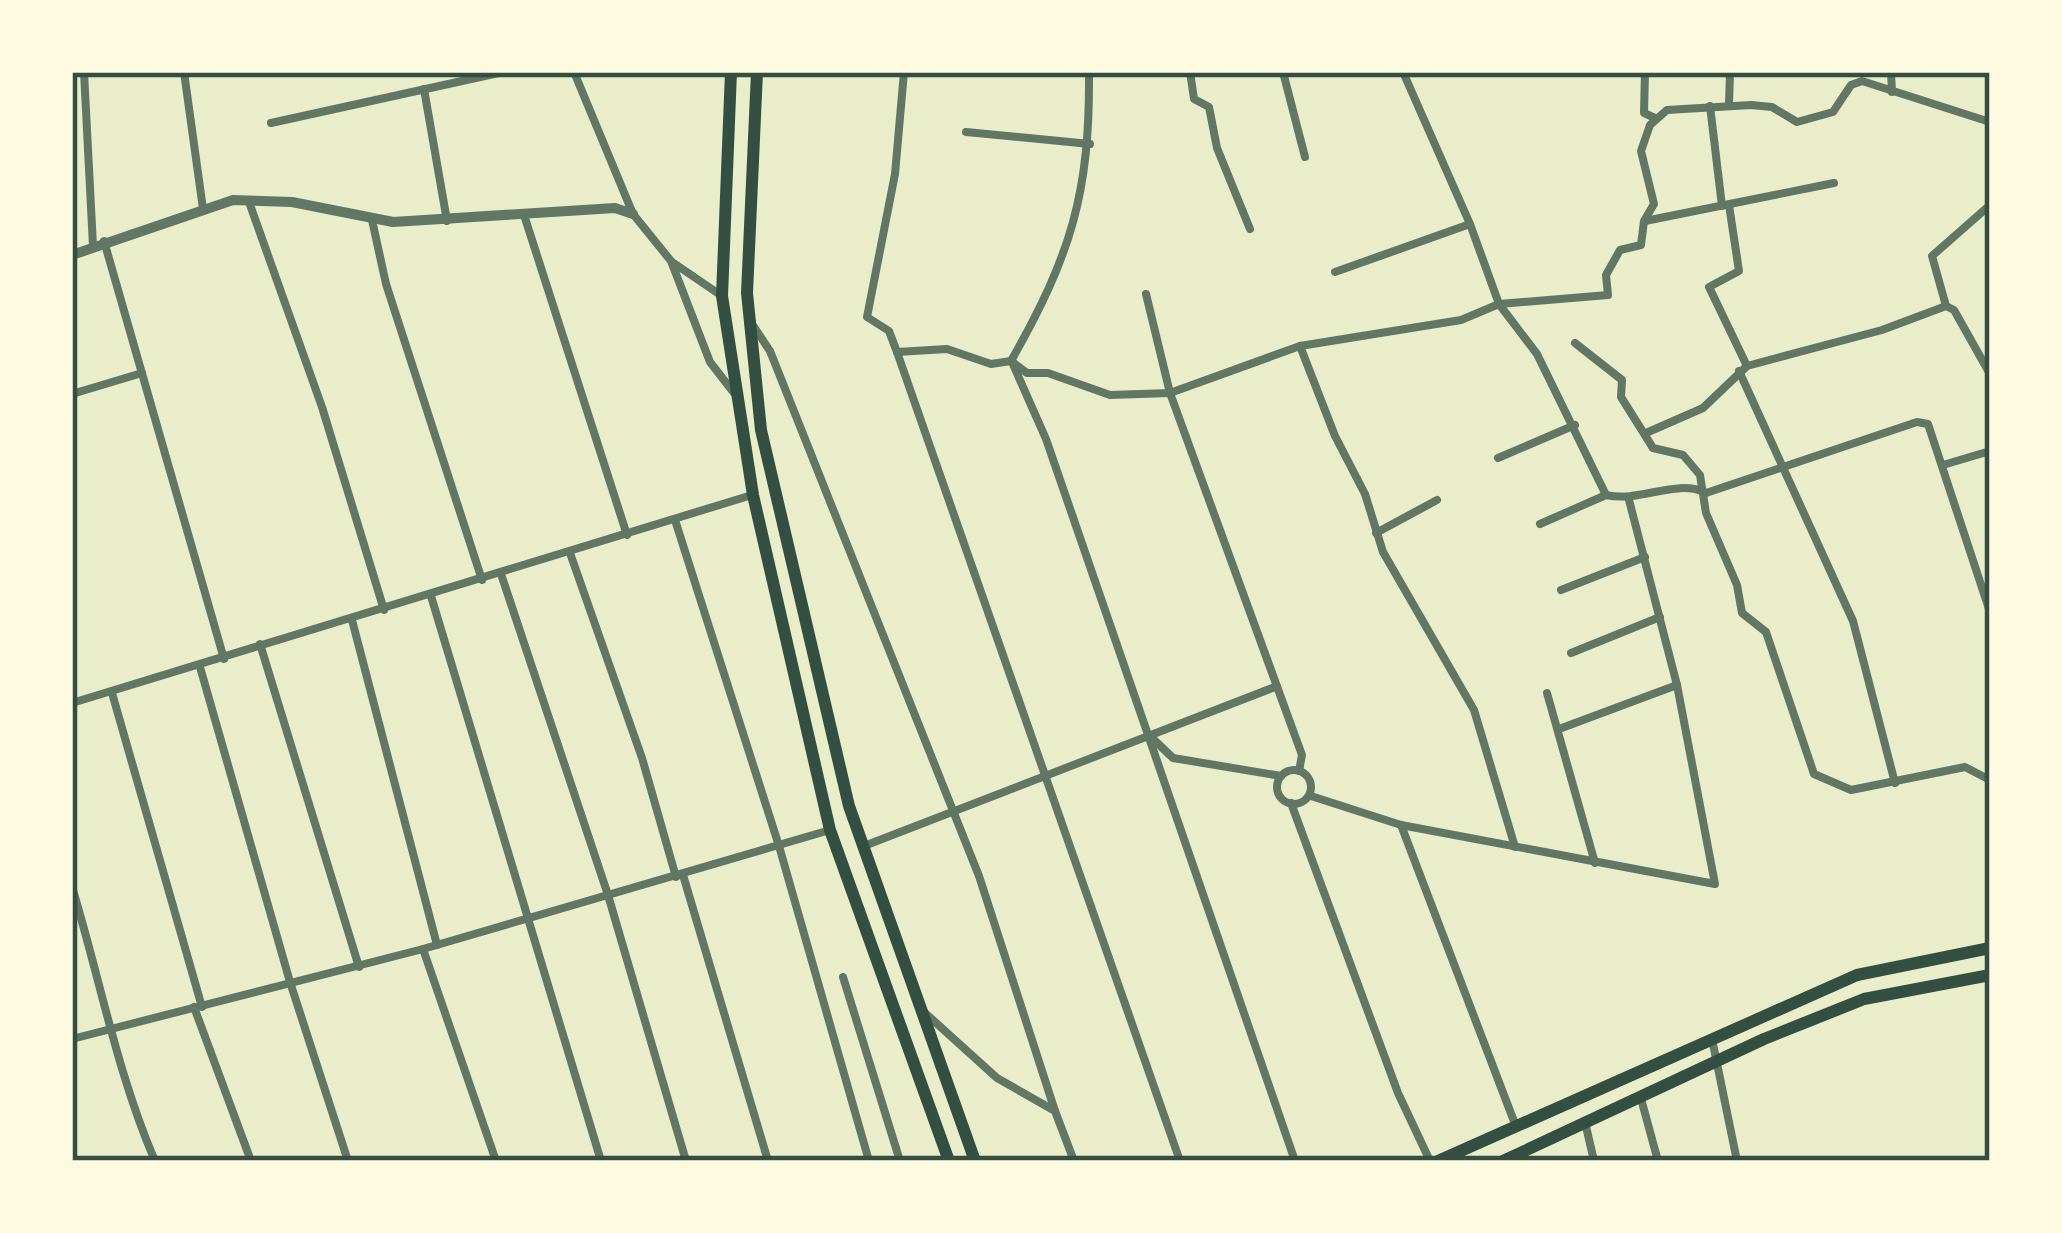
<svg xmlns="http://www.w3.org/2000/svg" width="2062" height="1233" viewBox="0 0 2062 1233" font-family="Inter,sans-serif">
  <style>
    .lines { fill: none; stroke-linecap: round; stroke-linejoin: round }
    .minor { stroke: #617663; stroke-width: 8 }
    .tertiary { stroke: #617663; stroke-width: 10 }
    .secondary { stroke: #344e41; stroke-width: 12 }
    .neatline { fill: none; stroke: #344e41; stroke-width: 4.5 }
  </style>
  <rect width="100%" height="100%" fill="#e9edc9"/>
  <g class="lines">
    <g class="minor">
      <path d="M84,72L93,246"/>
      <path d="M184,72L203,209"/>
      <path d="M574,72L633,214L671,261L710,362L734,393"/>
      <path d="M904,72L895,174L867,317L889,331L897,352L1180,1161"/>
      <path d="M1190,72L1194,99L1209,107L1217,148L1250,229"/>
      <path d="M1283,72L1305,157"/>
      <path d="M1403,72L1470,224L1499,304L1537,354L1606,495C1640,503 1676,478 1706,493L1917,422L1928,424L1990,612"/>
      <path d="M1645,72L1644,113L1655,118"/>
      <path d="M1891,72L1892,92"/>
      <path d="M424,89L447,221"/>
      <path d="M1729,105L1730,72"/>
      <path d="M1710,106L1722,206"/>
      <path d="M271,123L503,72"/>
      <path d="M966,132L1090,144"/>
      <path d="M249,202L322,407L384,610"/>
      <path d="M1729,205L1739,271L1709,287L1747,366"/>
      <path d="M1990,205L1932,256L1946,306L1954,310L1990,374"/>
      <path d="M524,215L627,535"/>
      <path d="M372,220L386,284L482,580"/>
      <path d="M1645,221L1834,183"/>
      <path d="M104,241L224,659"/>
      <path d="M672,262L722,296"/>
      <path d="M1335,272L1470,224"/>
      <path d="M1146,294L1170,393L1302,755L1299,771"/>
      <path d="M752,324L770,351L979,876L1055,1111"/>
      <path d="M1575,343L1622,380L1621,397L1653,448L1683,455L1700,475L1706,513L1737,585L1742,613L1766,632L1814,774L1851,790L1965,767L1990,780"/>
      <path d="M1300,346L1335,436L1365,494L1383,552L1474,710L1515,847"/>
      <path d="M897,352L947,349L991,364L1011,361L1027,373H1048L1110,395L1170,393L1300,346L1461,320L1499,304L1608,295L1606,275L1620,250L1641,245L1644,221L1654,204L1641,151L1650,125L1667,110L1751,105L1772,107L1797,122L1833,112L1851,85L1862,81L1990,122"/>
      <path d="M1011,361C1071,255 1090,194 1089,72"/>
      <path d="M1012,362L1046,439L1295,1161"/>
      <path d="M1739,371L1853,621L1895,783"/>
      <path d="M72,394L142,373"/>
      <path d="M1646,433L1703,408L1747,366L1882,330L1946,306"/>
      <path d="M1498,458L1575,425"/>
      <path d="M1943,465L1990,451"/>
      <path d="M675,520L779,846L869,1161"/>
      <path d="M1540,524L1606,495"/>
      <path d="M1376,533L1437,500"/>
      <path d="M570,553L642,758L676,877"/>
      <path d="M501,574L608,895L686,1161"/>
      <path d="M1561,590L1645,557"/>
      <path d="M431,596L601,1161"/>
      <path d="M352,620L437,945"/>
      <path d="M260,644L359,967"/>
      <path d="M1571,653L1660,617"/>
      <path d="M200,667L290,982L348,1161"/>
      <path d="M112,693L202,1007"/>
      <path d="M1547,693L1595,863"/>
      <path d="M72,703L752,495"/>
      <path d="M1559,729L1677,685"/>
      <path d="M1151,737L1173,758L1281,776"/>
      <circle cx="1294" cy="787" r="17"/>
      <path d="M1311,796L1401,825L1715,884L1677,685L1629,500"/>
      <path d="M1291,803L1398,1093L1430,1161"/>
      <path d="M1401,825L1515,1124"/>
      <path d="M864,846L1275,687"/>
      <path d="M683,875L768,1161"/>
      <path d="M72,887C100,979 117,1073 155,1161"/>
      <path d="M423,949L496,1161"/>
      <path d="M843,977L900,1161"/>
      <path d="M194,1007L251,1161"/>
      <path d="M924,1012L997,1078L1055,1111L1074,1161"/>
      <path d="M72,1039L423,949L830,830"/>
      <path d="M1712,1039L1737,1161"/>
      <path d="M1640,1095L1658,1161"/>
      <path d="M1585,1122L1594,1161"/>
      <path d="M1763,1161H1778"/>
    </g>
    <path class="tertiary" d="M72,255L233,200L292,202L393,222L615,208L633,214"/>
    <g class="secondary">
      <path d="M731,72L722,296L753,495L830,830L949,1161"/>
      <path d="M757,72L747,293L761,430L849,806L975,1161"/>
      <path d="M1438,1161L1857,975L1990,948"/>
      <path d="M1503,1161L1764,1039L1864,999L1990,975"/>
    </g>
  </g>
  <rect width="2062" height="1233" fill="none" stroke="#fefae0" stroke-width="150"/>
  <rect x="75" y="75" width="1912" height="1083" class="neatline"/>
</svg>
